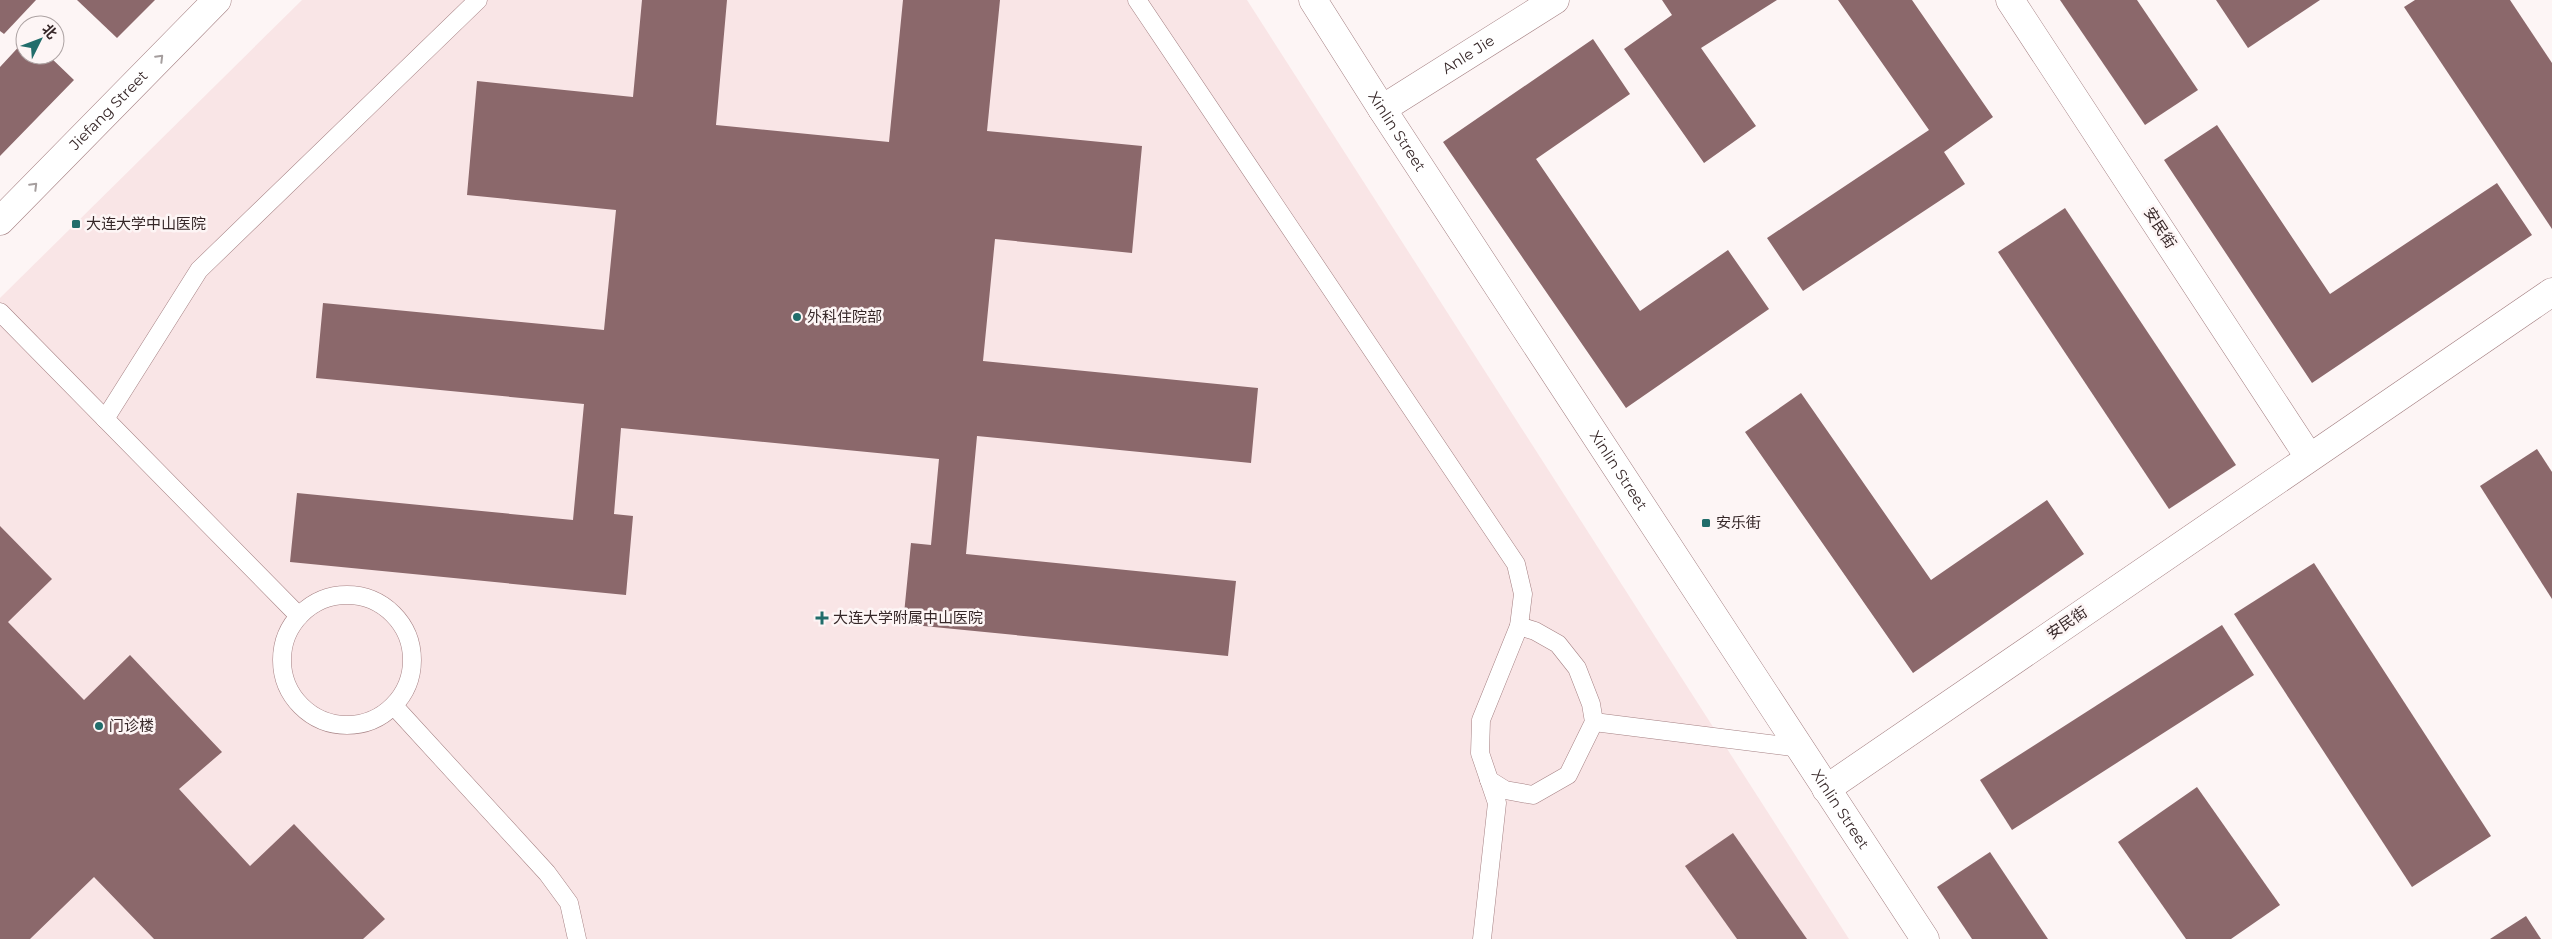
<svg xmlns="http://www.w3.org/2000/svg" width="2552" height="939" viewBox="0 0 2552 939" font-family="Montserrat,'Noto Sans SC',sans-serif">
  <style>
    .built { fill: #f9e5e6 }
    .building { fill: #8b686b }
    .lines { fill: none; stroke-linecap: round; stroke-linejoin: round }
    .lane-casing { stroke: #a58083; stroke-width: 19 }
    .street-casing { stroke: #a58083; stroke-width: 29 }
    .secondary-casing { stroke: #a58083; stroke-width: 29 }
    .lane { stroke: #fff; stroke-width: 18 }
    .street { stroke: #fff; stroke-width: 28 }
    .secondary { stroke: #fff; stroke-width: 28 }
    .oneway { stroke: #a59e9e }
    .poi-dot { fill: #216d6b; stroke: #fdf5f5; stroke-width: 2 }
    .labels { text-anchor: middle; stroke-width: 5; stroke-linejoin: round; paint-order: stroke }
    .street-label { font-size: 15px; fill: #362728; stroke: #fdf5f5 }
    .poi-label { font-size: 15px; fill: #362728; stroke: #fdf5f5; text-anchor: start }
  </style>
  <rect width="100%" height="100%" fill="#fdf5f5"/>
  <path class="built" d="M302,0H1247L1849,939H0V298Z"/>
  <g class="building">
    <path d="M0,0H36L4,34L0,31Z"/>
    <path d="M77,0H155L117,38Z"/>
    <path d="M642,0H727L716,125L889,142L903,0H1000L987,131L1142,146L1132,253L995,239L983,361L1258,388L1251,463L977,436L966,554L1236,581L1228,656L903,624L911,543L931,545L939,459L621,428L614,514L633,516L626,595L290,562L297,493L573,520L584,404L316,378L323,303L604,330L616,210L467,195L477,81L633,97Z"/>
    <path d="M1662,0H1777L1701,48L1756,126L1704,163L1624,49L1672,15Z"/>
    <path d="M1838,0H1912L1993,117L1944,152L1965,184L1803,291L1767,238L1929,130Z"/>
    <path d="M2060,0H2137L2198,90L2145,125Z"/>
    <path d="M2216,0H2320L2248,48Z"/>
    <path d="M2415,0H2510L2552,63V229L2404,7Z"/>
    <path d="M1593,39L1630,94L1536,159L1640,311L1728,250L1769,309L1626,408L1443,142Z"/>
    <path d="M25,40V55H48L74,80L0,156V67Z"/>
    <path d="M2217,125L2330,294L2497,183L2532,235L2312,383L2164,160Z"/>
    <path d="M2065,208L2236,465L2169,509L1998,252Z"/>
    <path d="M1801,393L1931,580L2047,500L2084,554L1913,673L1745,432Z"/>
    <path d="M2537,449L2552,472V599L2480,486Z"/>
    <path d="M0,526L52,579L8,622L84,700L130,655L222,752L179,789L250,866L294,824L385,919L363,939H154L94,877L30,939H0Z"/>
    <path d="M2314,563L2491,836L2412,887L2234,614Z"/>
    <path d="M2222,625L2254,675L2012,830L1980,780Z"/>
    <path d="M2197,787L2280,905L2231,939H2186L2118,842Z"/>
    <path d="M1733,833L1807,939H1737L1685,866Z"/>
    <path d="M1990,852L2048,939H1972L1937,887Z"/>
    <path d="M2526,916L2541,939H2490Z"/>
  </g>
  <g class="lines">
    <g class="lane-casing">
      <g id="lane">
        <path d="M1137,0L1516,564L1523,594L1519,626L1481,720L1480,753L1497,803L1482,939"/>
        <path d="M0,312L299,616"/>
        <path d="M105,419L199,270L478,0"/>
        <circle cx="347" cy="660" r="65"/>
        <path d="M394,706L547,873L569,903L577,939"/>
        <path d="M1594,722L1801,748"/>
        <path d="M1489,780L1505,790L1533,795L1568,775L1594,722L1591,704L1577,668L1558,644L1535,631L1519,626"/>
      </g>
    </g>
    <g class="street-casing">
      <g id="street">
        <path d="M2010,0L2309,457"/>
        <path id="s1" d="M1382,109L1555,0"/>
        <path d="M1826,789L2552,292"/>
      </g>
    </g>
    <g class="secondary-casing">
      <g id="secondary">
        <path id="s2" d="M1313,0L1382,109L1925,939"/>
        <path id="s3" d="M0,221L217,0"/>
      </g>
    </g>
    <use href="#lane" class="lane"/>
    <use href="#street" class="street"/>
    <use href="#secondary" class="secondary"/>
  </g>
  <defs><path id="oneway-chevron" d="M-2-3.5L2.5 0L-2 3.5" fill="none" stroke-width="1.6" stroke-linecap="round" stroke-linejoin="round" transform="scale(1.25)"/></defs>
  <g class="oneway">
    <use href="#oneway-chevron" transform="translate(160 58) rotate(-45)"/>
    <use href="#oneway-chevron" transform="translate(34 186) rotate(-45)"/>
  </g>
  <g class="poi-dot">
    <rect x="71" y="219" width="10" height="10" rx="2.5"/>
    <circle cx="797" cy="317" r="5"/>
    <rect x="1701" y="518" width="10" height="10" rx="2.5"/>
    <path d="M819.5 610.5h5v5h5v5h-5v5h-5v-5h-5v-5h5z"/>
    <circle cx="99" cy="726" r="5"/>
  </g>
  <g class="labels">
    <g class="street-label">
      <text dy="5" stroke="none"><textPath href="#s1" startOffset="102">Anle Jie</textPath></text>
      <text dy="5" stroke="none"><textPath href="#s3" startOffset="155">Jiefang Street</textPath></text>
      <text dy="5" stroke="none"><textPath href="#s2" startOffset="156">Xinlin Street</textPath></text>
      <text transform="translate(2160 228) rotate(57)" y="5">安民街</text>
      <text dy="5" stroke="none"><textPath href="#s2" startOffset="561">Xinlin Street</textPath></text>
      <text transform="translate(2067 623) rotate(-34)" y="5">安民街</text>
      <text dy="5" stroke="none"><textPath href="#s2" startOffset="966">Xinlin Street</textPath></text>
    </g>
    <g class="poi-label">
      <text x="86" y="229">大连大学中山医院</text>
      <text x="807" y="322">外科住院部</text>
      <text x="1716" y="528">安乐街</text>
      <text x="833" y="623">大连大学附属中山医院</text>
      <text x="109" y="731">门诊楼</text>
    </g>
  </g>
  <g transform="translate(40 40) rotate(48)"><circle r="24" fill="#fdf5f5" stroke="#ada3a3"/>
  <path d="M0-4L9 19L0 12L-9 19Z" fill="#216d6b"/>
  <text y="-8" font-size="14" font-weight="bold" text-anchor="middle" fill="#362728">北</text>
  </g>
</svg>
